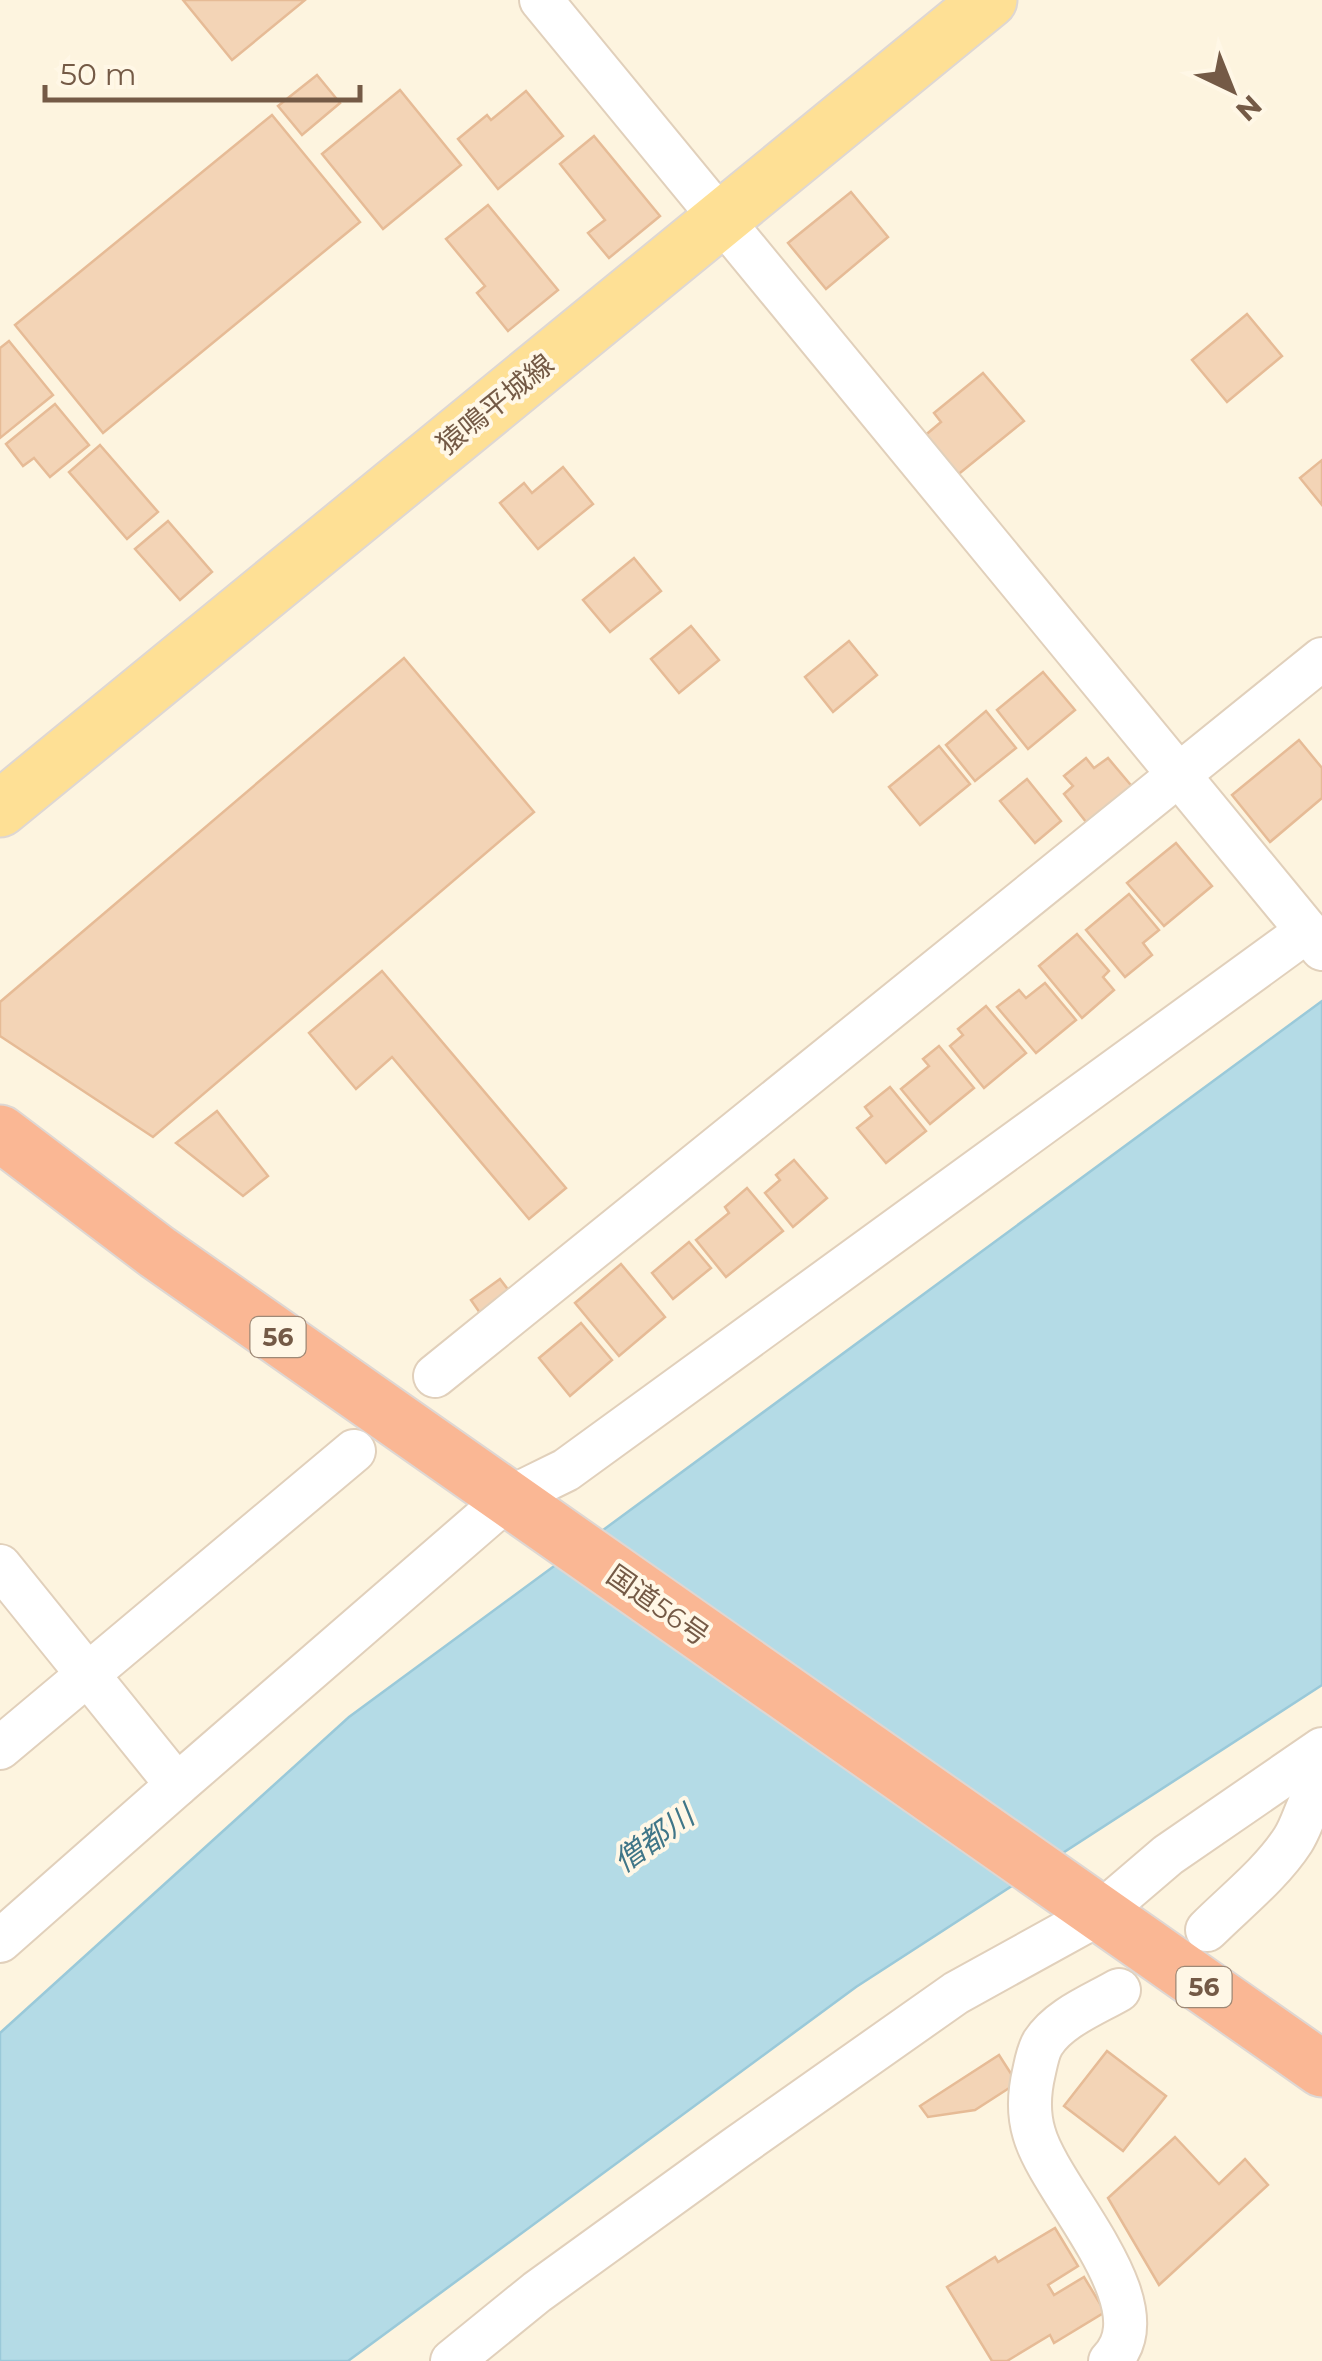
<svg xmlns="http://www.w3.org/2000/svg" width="1322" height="2361" viewBox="0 0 1322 2361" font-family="Montserrat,'Noto Sans JP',sans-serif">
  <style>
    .water { fill: #b4dbe6; stroke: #9ac9d9; stroke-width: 2.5 }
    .building { fill: #f3d4b6; stroke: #e6bb96; stroke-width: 2.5 }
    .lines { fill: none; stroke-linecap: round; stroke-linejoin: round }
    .minor-casing { stroke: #e1d0bb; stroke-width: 46 }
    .major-casing { stroke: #ded7d3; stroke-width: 59 }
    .highway-casing { stroke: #ded7d3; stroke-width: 59 }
    .minor { stroke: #fff; stroke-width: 42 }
    .major { stroke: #fee095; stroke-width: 55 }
    .highway { stroke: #fab794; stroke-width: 55 }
    .labels { text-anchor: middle; stroke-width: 8; stroke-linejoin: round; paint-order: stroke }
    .shield { fill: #fff7e6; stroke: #9e8976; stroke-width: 2.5 }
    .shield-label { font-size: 25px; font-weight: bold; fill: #745a46 }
    .street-label { font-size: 28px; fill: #745a46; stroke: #fff7e6 }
    .water-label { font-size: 30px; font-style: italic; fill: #407688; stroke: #fff7e6 }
  </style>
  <rect width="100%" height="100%" fill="#fdf4df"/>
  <path class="water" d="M1322,1001V1685L856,1987L348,2361H0V2033L349,1717Z"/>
  <g class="building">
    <path d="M183,0H305L232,60Z"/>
    <path d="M317,75L340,103L302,135L278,106Z"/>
    <path d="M400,90L461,165L383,229L322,154Z"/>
    <path d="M526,91L563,136L498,189L458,139L487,115L491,120Z"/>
    <path d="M272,115L360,222L103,433L15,325Z"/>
    <path d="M594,136L660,216L609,258L588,233L605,220L560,164Z"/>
    <path d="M851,192L888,237L826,289L788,243Z"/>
    <path d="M488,205L558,290L508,331L477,293L485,286L446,239Z"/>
    <path d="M1247,314L1282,356L1227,402L1192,360Z"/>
    <path d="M9,341L53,395L0,438V348Z"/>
    <path d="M983,373L1024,421L955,477L922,438L941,422L934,413Z"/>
    <path d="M55,404L89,445L50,477L34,458L23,466L6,444Z"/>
    <path d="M100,445L158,512L127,539L69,472Z"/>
    <path d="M1322,460V505L1300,478Z"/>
    <path d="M563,467L593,504L538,549L500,503L524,483L532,493Z"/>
    <path d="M168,521L212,572L180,600L135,549Z"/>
    <path d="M634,558L661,591L610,632L583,600Z"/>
    <path d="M691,626L719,660L679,693L651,659Z"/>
    <path d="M849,641L877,675L833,712L805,677Z"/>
    <path d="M404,658L534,812L153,1137L0,1036V1002Z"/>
    <path d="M1043,672L1075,710L1028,749L997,710Z"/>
    <path d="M986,711L1016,748L975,781L946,745Z"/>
    <path d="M1299,740L1322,768V798L1270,842L1232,795Z"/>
    <path d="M939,746L970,784L920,825L889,787Z"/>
    <path d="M1086,758L1094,768L1108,758L1135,790L1090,827L1064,794L1073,786L1064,776Z"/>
    <path d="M1027,779L1061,821L1035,843L1000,801Z"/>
    <path d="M1176,843L1212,886L1164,926L1127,883Z"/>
    <path d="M1129,894L1159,930L1143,943L1152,955L1125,977L1086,930Z"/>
    <path d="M1077,934L1109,971L1103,977L1114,990L1082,1018L1039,966Z"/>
    <path d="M382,971L566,1188L529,1219L392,1057L356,1089L309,1033Z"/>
    <path d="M1045,983L1076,1020L1036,1053L997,1007L1019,990L1026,998Z"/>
    <path d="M986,1006L1026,1053L984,1088L950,1046L963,1035L958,1029Z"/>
    <path d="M939,1046L974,1088L930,1124L901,1089L929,1066L923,1059Z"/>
    <path d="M890,1087L926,1131L886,1163L857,1128L872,1116L865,1107Z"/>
    <path d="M217,1111L268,1176L243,1196L176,1143Z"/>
    <path d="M794,1160L827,1198L793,1227L765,1193L780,1180L776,1175Z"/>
    <path d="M747,1188L783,1231L726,1277L696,1240L729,1213L725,1207Z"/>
    <path d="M689,1242L711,1268L673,1299L652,1273Z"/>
    <path d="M621,1264L665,1317L619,1356L575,1303Z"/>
    <path d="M500,1279L519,1304L489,1326L471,1300Z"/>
    <path d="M581,1323L612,1360L570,1396L539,1358Z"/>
    <path d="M1107,2051L1166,2096L1123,2151L1064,2106Z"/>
    <path d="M999,2055L1017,2083L975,2110L928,2117L920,2106Z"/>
    <path d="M1175,2137L1219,2184L1245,2159L1268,2185L1159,2285L1108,2198Z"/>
    <path d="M1055,2228L1078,2266L1048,2285L1054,2295L1084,2277L1105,2312L1054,2343L1050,2335L1007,2361H992L947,2287L995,2257L998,2262Z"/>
  </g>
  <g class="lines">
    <g class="minor-casing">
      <g id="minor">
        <path d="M541,0L1322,949"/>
        <path d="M435,1376L1322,659"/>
        <path d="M0,1566L177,1785L0,1941"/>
        <path d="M0,1748L354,1451"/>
        <path d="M177,1785L507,1499L566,1470L1307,931"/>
        <path d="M1207,1930C1235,1902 1271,1874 1293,1840C1305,1821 1306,1802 1322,1785"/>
        <path d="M452,2361L537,2292L736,2148L956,1993L1099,1914L1168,1855L1322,1749"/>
        <path d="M1110,2361C1166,2305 1050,2192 1034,2133C1028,2113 1029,2093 1034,2072C1036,2063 1038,2051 1043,2043C1059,2018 1093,2005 1119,1990"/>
      </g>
    </g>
    <g class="major-casing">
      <path id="major" d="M0,809L989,0"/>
    </g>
    <g class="highway-casing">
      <path id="highway" d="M0,1133L157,1252L1322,2069"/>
    </g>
    <use href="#minor" class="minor"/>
    <use href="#major" class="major"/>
    <use href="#highway" class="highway"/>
  </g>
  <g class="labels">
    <g class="shield">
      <rect x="250.5" y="1317" width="55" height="40" rx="8"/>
      <rect x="1176.5" y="1967" width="55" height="40" rx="8"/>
    </g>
    <g class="shield-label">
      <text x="278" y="1346">56</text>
      <text x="1204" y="1996">56</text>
    </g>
    <g class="street-label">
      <text transform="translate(495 404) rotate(-39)" y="10">猿鳴平城線</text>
      <text transform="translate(658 1605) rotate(35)" y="10">国道56号</text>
    </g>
    <g class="water-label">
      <text transform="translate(654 1839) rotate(-36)" y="10">僧都川</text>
    </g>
  </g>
  <g transform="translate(1232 90) rotate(137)" stroke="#fff7e6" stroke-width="8" paint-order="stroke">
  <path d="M0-8L18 38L0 25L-18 38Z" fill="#745a46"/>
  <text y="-15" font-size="28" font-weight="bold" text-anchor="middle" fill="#745a46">N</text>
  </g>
  <path d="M45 85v15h315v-15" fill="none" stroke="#745a46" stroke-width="5"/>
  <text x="60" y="85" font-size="30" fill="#745a46" stroke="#fff7e6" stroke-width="8" paint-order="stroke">50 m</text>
</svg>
